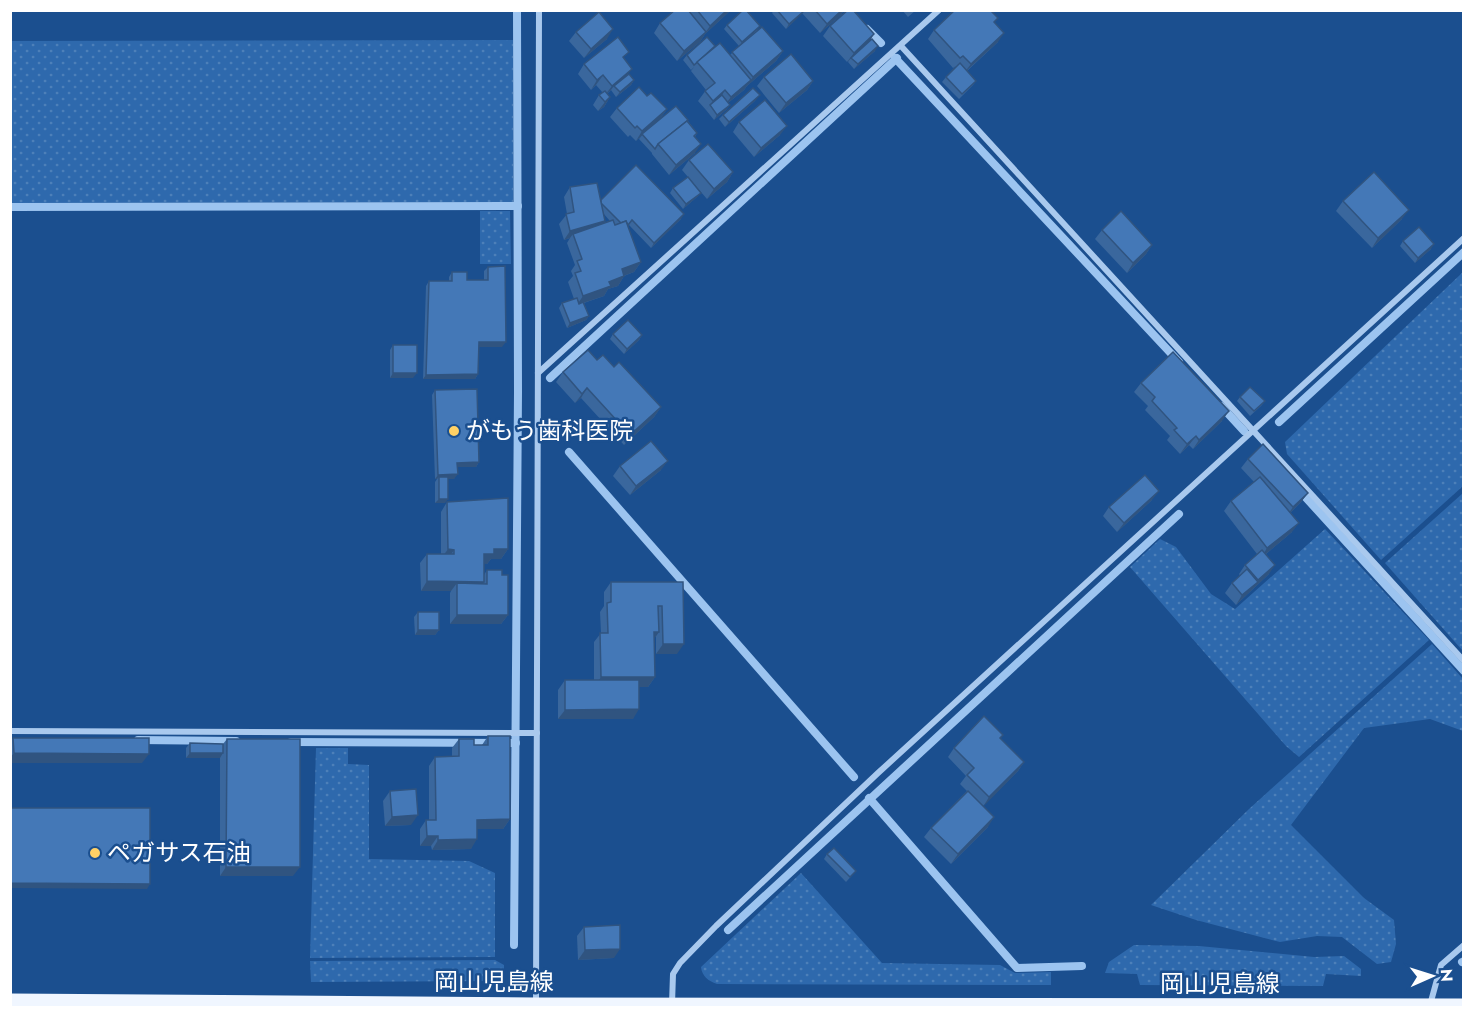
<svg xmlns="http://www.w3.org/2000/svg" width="1474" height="1018" viewBox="0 0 1474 1018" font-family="Jost,'Noto Sans JP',sans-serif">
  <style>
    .grass { fill: url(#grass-dots) }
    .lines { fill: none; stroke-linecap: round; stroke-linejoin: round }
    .stream { stroke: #9cc4f0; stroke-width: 8 }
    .minor { stroke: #a9c9ee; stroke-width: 6 }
    .primary { stroke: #f0f6ff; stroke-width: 15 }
    .wall { fill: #3a679d; fill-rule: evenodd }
    .shaded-wall { fill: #305480 }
    .building { fill: #4478b7; stroke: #305480; stroke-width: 1.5 }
    .poi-dot { fill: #ffd166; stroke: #1b4f8f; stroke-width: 2 }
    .labels { text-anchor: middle; stroke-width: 5; stroke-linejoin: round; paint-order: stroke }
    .poi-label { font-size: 24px; fill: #fff; stroke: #1b4f8f; text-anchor: start }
    .street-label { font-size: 24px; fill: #fff; stroke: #1b4f8f }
  </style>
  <defs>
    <pattern id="grass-dots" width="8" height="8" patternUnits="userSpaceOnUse" patternTransform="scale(1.5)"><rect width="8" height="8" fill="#2e69ad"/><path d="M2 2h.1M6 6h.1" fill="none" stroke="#4d80b9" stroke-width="1.8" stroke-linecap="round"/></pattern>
  </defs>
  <rect width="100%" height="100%" fill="#1b4f8f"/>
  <g class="grass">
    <path d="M513,40V202L11,203V41Z"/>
    <path d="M480,211H510L511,264H480Z"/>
    <path d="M1463,272V486L1381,560L1287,454L1285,442Z"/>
    <path d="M1463,493L1464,649L1462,650L1385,563Z"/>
    <path d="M1325,529L1429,640L1299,757L1286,746L1130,567L1160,539L1176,547L1211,594L1235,609Z"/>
    <path d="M1432,644L1463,679V731L1430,719L1364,728L1291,825L1364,898L1394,920L1396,944L1391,962L1377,964L1342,937L1317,936L1280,942L1196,920L1151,905L1249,809Z"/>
    <path d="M316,748H348V764L369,765V859L469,861L495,873V957L310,958Z"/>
    <path d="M801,873L882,963L1000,965L1015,973L1051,972V985L717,984C708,981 702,976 701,967Z"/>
    <path d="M1134,945L1199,946L1314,957L1344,956L1361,969V976L1326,974L1323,986L1140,985L1137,974L1105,973L1109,962Z"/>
    <path d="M495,960L504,965V970L498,981L311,982L310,961Z"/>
  </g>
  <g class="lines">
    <g class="stream">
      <path d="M867,29L881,43"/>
      <path d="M895,58L1179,362"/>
      <path d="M10,207L518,206"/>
      <path d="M550,378L897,58"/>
      <path d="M1221,406L1244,431"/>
      <path d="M1279,422L1464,252"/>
      <path d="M569,452L854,777"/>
      <path d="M1298,489L1464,671"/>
      <path d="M138,740L236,741"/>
      <path d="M291,742L516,743"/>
      <path d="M869,798L1017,968L1082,966"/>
      <path d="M728,930L1179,514"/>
      <path d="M514,945L518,392L517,10"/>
      <path d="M1462,962L1464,961"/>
    </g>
    <g class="minor">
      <path d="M901,46L1464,661"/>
      <path d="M538,373L939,10"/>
      <path d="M10,731L537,733"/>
      <path d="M536,1004L539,10"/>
      <path d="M672,1004L673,974L680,963L716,926L878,773L1464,238"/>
      <path d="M1430,1005L1441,965L1464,945"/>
    </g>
    <path class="primary" d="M10,1001L536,1005L1464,1006"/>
  </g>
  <g class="wall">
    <path d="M675,10H731L705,34L700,42L677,61L654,33L660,23Z"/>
    <path d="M774,10H844L841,15L820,33L802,13L786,29L772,13Z"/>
    <path d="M902,10H916L908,17Z"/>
    <path d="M998,18L994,22L998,42L967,71L976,81L973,85L959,99L942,82L946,77L956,66L953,68L928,39L934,30Z"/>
    <path d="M727,25L760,26L757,30L783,51L776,61L747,86L744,90L728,103L730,105L726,110L714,120L706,110L707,109L706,110L698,101L706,90L691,71L694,67L691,70L683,60L687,55L715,46L713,49L730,55L739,46L724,29Z"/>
    <path d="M830,26L870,40L875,51L854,69L848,62L849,60L847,62L823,36Z"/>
    <path d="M576,32L607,39L584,58L569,41Z"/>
    <path d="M624,59L628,74L634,80L631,85L616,97L611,90L607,94L610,97L604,107L598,111L593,105L599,95L603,93L596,85L591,90L578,74L584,64Z"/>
    <path d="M764,77L813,81L807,90L779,113L757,86Z"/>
    <path d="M647,96L667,109L660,119L647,130L688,121L697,133L695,137V153L669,175L652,154V153L639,139L642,135L636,141L630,135L628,137L610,117L617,108Z"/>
    <path d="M756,100L725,127L719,119L723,115Z"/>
    <path d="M739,122L780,135L754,157L733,132Z"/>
    <path d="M689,160L733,172L727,182L707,199L682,170Z"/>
    <path d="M570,187L601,200L681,219L651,248L629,225L628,226L641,262L634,272L624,276L618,286L608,289L604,296L584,303L589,316L586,320L567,328L559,308L562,303L574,299L568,282L573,276L571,271L575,265L567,243L570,238L564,240L559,224L567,214L564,197ZM603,213L610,221L603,223Z"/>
    <path d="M673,188L701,193L697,197L683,209L670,193Z"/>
    <path d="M1343,201L1402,219L1372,248L1336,211Z"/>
    <path d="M1102,230L1152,245L1146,254L1127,273L1095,239Z"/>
    <path d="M1403,241L1431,249L1415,263L1400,246Z"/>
    <path d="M488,267L502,347H479L478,374L475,379H423L426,286L429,281H449V277L452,272L467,280H484V271Z"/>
    <path d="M613,334L642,335L639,340L624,354L610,339Z"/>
    <path d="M393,345L413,378H390V350Z"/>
    <path d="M597,360L614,367L661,407L654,417L624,445L581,398L575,403L556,382L563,372Z"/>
    <path d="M1141,383L1222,421L1193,449L1189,445L1180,454L1167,440L1170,436L1145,410L1148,406L1134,392Z"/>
    <path d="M435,390L479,462L476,467H457L454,479H448L445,503H435V482L437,479H435L432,395Z"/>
    <path d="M1240,397L1265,401L1261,406L1250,416L1237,401Z"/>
    <path d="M1248,459L1308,493L1301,502L1290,513L1292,532L1266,554L1269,574L1236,605L1225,593L1232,583L1240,576L1239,574L1245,565L1257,554L1224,511L1231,501L1254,482L1241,468Z"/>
    <path d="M620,466L661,470L630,495L613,476Z"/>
    <path d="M1152,500L1117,532L1103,516L1109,507Z"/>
    <path d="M447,502L508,549L501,559H491L487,564L484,563V575L487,570L502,575L508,615L501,624H450V593L451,591H421L420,563L427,554H441V512Z"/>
    <path d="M611,582H683L677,654H656V636L654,639L655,677L648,687H639L633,719H558V690L565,680H594V642L601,633L600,612L604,606V592Z"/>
    <path d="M418,612L439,630L435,635H415L414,617Z"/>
    <path d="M488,736L510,819L503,829H477L471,849L432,850L431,846H420V829L426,820H429V766L435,757L452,756V748L459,739L474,745H482Z"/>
    <path d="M13,738L142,763H10V742Z"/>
    <path d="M227,739L293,876H220V758H186V748L190,743L223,744Z"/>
    <path d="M1001,739L1024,762L1018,771L983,806L988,827L951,864L924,837L931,828L967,791L960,784L966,776L948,757L954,748Z"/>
    <path d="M390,791L411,825L385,826L383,801Z"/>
    <path d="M827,854L856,871L846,882L824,859Z"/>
    <path d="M584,927L614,958L578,960L577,936Z"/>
  </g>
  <g class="shaded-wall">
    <path d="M727,10H731L705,34L700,42L677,61L684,51L705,33L710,26Z"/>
    <path d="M842,10H844L841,15L820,33L827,24Z"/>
    <path d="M804,11L800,16L786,29L789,24Z"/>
    <path d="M760,26L757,30L739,46L742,42Z"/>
    <path d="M613,29L607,39L584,58L591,49Z"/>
    <path d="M1004,33L998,42L964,73L971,64Z"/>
    <path d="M874,34L868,44L847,62L854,53Z"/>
    <path d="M878,46L875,51L854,69L858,64Z"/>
    <path d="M783,51L776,61L747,86L744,90L724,106L731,97L750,81L753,77Z"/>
    <path d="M632,69L625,78L614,86L611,90L605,95L612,86Z"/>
    <path d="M603,75L596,85L591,90L597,80Z"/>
    <path d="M634,80L631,85L616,97L620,92Z"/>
    <path d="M813,81L807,90L779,113L786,103Z"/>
    <path d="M725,90L719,100L710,105L706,110L713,101Z"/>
    <path d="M760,95L756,100L725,127L729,122Z"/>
    <path d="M610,97L604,107L598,111L605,102Z"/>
    <path d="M730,105L726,110L714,120L717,115Z"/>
    <path d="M667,109L660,119L636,141L642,131Z"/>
    <path d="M787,126L780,135L754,157L761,148Z"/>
    <path d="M701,144L695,153L669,175L676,165Z"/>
    <path d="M733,172L727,182L707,199L714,189Z"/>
    <path d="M701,193L697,197L683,209L686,204Z"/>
    <path d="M1409,210L1402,219L1372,248L1378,238Z"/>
    <path d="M684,214L681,219L651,248L654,243Z"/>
    <path d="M605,221L598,231L573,234L570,238L564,240L570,231Z"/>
    <path d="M1434,244L1431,249L1415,263L1418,258Z"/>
    <path d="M1152,245L1146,254L1127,273L1133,263Z"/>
    <path d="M641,262L634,272L615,279L622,269Z"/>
    <path d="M624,276L618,286L608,289L604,296L577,305L583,296L609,282Z"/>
    <path d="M589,316L586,320L567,328L570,323Z"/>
    <path d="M642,335L639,340L624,354L627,349Z"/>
    <path d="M479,342H506L502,347H476Z"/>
    <path d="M393,373H417L413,378H390Z"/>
    <path d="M478,374L475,379H423L426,375Z"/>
    <path d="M587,388L581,398L575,403L582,394Z"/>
    <path d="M661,407L654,417L624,445L630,435Z"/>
    <path d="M1229,411L1222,421L1193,449L1199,440Z"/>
    <path d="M1196,436L1189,445L1180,454L1187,444Z"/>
    <path d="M668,461L661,470L630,495L636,486Z"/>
    <path d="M479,462L476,467H454L457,463Z"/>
    <path d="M458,474L454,479H439V477L437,479H435L438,475Z"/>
    <path d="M1159,491L1152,500L1117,532L1124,523Z"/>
    <path d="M1308,493L1301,502L1287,516L1293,507Z"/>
    <path d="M439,499H448L445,503H435Z"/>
    <path d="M1299,523L1292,532L1261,558L1267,548Z"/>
    <path d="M448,549L454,550L447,560L441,559Z"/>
    <path d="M494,549H508L501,559H491L487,564L477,563L484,554Z"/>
    <path d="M1275,565L1269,574L1236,605L1242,595Z"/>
    <path d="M427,581L484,582L477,592L457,583L451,591H421Z"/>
    <path d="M457,615H508L501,624H450Z"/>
    <path d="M418,630H439L435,635H415Z"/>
    <path d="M654,632H659L652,642Z"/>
    <path d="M663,644H684L677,654H656Z"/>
    <path d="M601,677H655L648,687H594Z"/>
    <path d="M639,709L633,719H558L565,710Z"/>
    <path d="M14,753L149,754L142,763H10V758Z"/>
    <path d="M190,753H223L220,758H186Z"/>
    <path d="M1024,762L1018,771L983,807L989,797Z"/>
    <path d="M418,815L411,825L385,826L392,817Z"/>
    <path d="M994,817L988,827L951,864L958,854Z"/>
    <path d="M510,819L503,829H471L477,820Z"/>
    <path d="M427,836H438L431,846H420Z"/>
    <path d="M477,839L471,849L432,850L438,840Z"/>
    <path d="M226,867H300L293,876H220Z"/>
    <path d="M10,883L150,884L147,889L10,888Z"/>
    <path d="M620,949L614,958L578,960L585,950Z"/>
  </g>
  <g class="building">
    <path d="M675,10H688L706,32L684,51L660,23Z"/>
    <path d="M697,10H727L710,26Z"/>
    <path d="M743,10H746L760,26L742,42L727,25Z"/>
    <path d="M777,10H803L804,11L789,24Z"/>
    <path d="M815,10H842L827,24Z"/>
    <path d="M848,10H853L874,34L854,53L830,26Z"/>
    <path d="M955,10H990L998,18L994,22L1004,33L971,64L963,56L960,58L934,30Z"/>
    <path d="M599,12L613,29L591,49L576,32Z"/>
    <path d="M762,27L783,51L753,77L732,52Z"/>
    <path d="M618,37L629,52L623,57L632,69L612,86L603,75L597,80L584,64Z"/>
    <path d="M707,37L715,46L694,65L687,55Z"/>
    <path d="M872,39L878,46L858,64L851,58Z"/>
    <path d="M720,43L751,80L731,97L725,90L713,101L705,91L715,83L697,62Z"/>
    <path d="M791,54L813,81L786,103L764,77Z"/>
    <path d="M960,63L976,81L962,94L946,77Z"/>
    <path d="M629,74L634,80L620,92L614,86Z"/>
    <path d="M639,87L647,96L651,93L667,109L642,131L637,126L635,128L617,108Z"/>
    <path d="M753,88L760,95L729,122L723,115Z"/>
    <path d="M605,91L610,97L605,102L599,95Z"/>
    <path d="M722,95L730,105L717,115L710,105Z"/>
    <path d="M765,100L787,126L761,148L739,122Z"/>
    <path d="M676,106L688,120L658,144L655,149L642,134Z"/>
    <path d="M687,121L697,133L694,136L701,144L676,165L658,144Z"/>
    <path d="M708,144L733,172L714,189L689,160Z"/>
    <path d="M636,165L684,214L654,243L632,220L628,225L626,221L621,223L601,203V200Z"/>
    <path d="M1374,172L1409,210L1378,238L1343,201Z"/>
    <path d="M688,177L701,193L686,204L673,188Z"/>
    <path d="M597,183L605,221L570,231L566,214L574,212L570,187Z"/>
    <path d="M1121,211L1152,245L1133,263L1102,230Z"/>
    <path d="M613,220L615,225L626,221L641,262L622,269L624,276L609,282L611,286L583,296L575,273L581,271L577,261L582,259L573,234Z"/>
    <path d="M1419,227L1434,244L1418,258L1403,241Z"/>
    <path d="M505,266L506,342H479L478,374L426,375L429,281H452V272H467V280H488V267Z"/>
    <path d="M577,298L579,304L583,302L589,316L570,323L562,303Z"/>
    <path d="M628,320L642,335L627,349L613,334Z"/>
    <rect x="393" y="345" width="24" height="28"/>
    <path d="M588,350L597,360L603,355L614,367L619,362L661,407L630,435L587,388L582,394L563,372Z"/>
    <path d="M1173,352L1229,411L1199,440L1196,436L1187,444L1174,430L1177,428L1152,401L1155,397L1141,383Z"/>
    <path d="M1250,387L1265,401L1254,411L1240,397Z"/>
    <path d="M477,389L479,462L457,463L458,474L438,475L435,390Z"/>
    <path d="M651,441L668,461L636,486L620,466Z"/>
    <path d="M1263,444L1308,493L1293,507L1248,459Z"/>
    <path d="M1145,475L1159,491L1124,523L1109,507Z"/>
    <rect x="439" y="477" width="9" height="22"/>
    <path d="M1260,477L1299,523L1267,548L1231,501Z"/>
    <path d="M508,498V549H494V554H484V582L427,581V554H454V550L448,549L447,502Z"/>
    <path d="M1262,550L1275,565L1258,580L1245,565Z"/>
    <path d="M1247,569L1258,582L1242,595L1232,583Z"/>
    <path d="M487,570H502V575H508V615H457V583L487,584Z"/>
    <path d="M611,582H683L684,644H663L662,606H658L659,632H654L655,677H601L600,633H608L607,603L611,602Z"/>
    <rect x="418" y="612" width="21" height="18"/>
    <path d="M565,680H639V709L565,710Z"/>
    <path d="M984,716L1003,735L1000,738L1024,762L989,797L967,775L974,768L954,748Z"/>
    <path d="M488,736H510V819L477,820V839L438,840V836H427L426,820H436V818L435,757L459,756V739H474V745H488Z"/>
    <path d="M13,738H149V754L14,753Z"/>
    <path d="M227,739H300V867H226Z"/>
    <path d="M190,743L223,744V753H190Z"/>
    <path d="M416,789L418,815L392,817L390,791Z"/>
    <path d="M968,791L994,817L958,854L931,828Z"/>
    <path d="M10,808H150V884L10,883Z"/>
    <path d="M834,848L856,871L850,877L827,854Z"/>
    <path d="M620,925V949L585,950L584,927Z"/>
  </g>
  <g class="poi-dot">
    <circle cx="454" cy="431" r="6"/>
    <circle cx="95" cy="853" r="6"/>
  </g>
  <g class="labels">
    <g class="poi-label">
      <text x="466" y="439">がもう歯科医院</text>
      <text x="107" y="861">ペガサス石油</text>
    </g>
    <g class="street-label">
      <text x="494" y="990">岡山児島線</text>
      <text x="1220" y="992">岡山児島線</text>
    </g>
  </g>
  <rect width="1474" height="1018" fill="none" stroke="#ffffff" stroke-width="24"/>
  <g transform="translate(1432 976) rotate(87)" stroke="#1b4f8f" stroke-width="4.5" paint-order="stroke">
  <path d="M0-4.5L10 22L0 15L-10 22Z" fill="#ffffff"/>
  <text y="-9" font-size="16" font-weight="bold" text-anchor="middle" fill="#ffffff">N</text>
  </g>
</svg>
